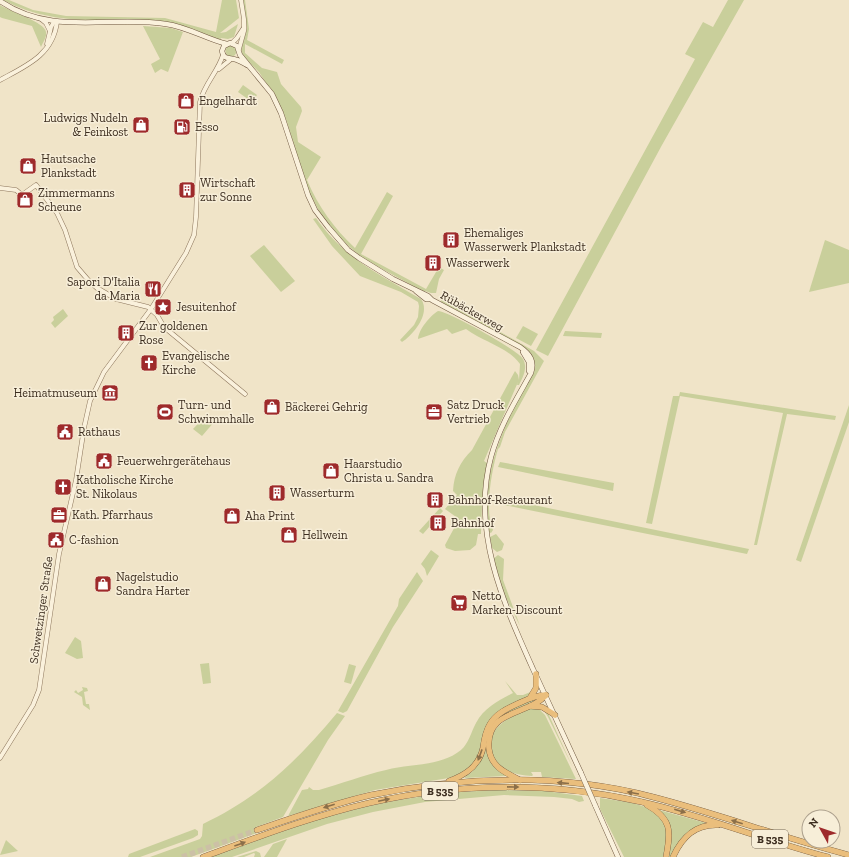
<svg xmlns="http://www.w3.org/2000/svg" width="849" height="857" viewBox="0 0 849 857" font-family="'Zilla Slab',serif">
  <style>
    .green { fill: #c9cf9b }
    .lines { fill: none; stroke-linecap: round; stroke-linejoin: round }
    .trunk-tunnel { stroke: #ccc0a6; stroke-width: 5.5; stroke-dasharray: 5.5 3; stroke-linecap: butt }
    .tertiary-casing { stroke: #8d765c; stroke-width: 5 }
    .secondary-casing { stroke: #6f573f; stroke-width: 5.5 }
    .trunk-casing { stroke: #5b4430; stroke-width: 6 }
    .tertiary { stroke: #faf1dc; stroke-width: 4 }
    .secondary { stroke: #faf1dc; stroke-width: 4.5 }
    .trunk { stroke: #eabe7c; stroke-width: 5.5 }
    .secondary-bridge-casing { stroke: #6f573f; stroke-width: 5.5; stroke-linecap: butt }
    .secondary-bridge { stroke: #faf1dc; stroke-width: 4.5 }
    .oneway { fill: #8b6f49 }
    .labels { text-anchor: middle; stroke-width: 3; stroke-linejoin: round; paint-order: stroke }
    .shield { fill: #f7eed8; stroke: #756857; stroke-width: 1 }
    .shield-label { font-size: 11px; font-weight: bold; fill: #3d2e20 }
    .poi-label { font-size: 12px; fill: #3d2e20; stroke: #f7eed8; text-anchor: start }
    .street-label { font-size: 12px; fill: #3d2e20; stroke: #f7eed8 }
  </style>
  <rect width="100%" height="100%" fill="#f0e4c8"/>
  <g class="green">
    <path d="M3,0H9L33,10L66,16L165,18L216,32L222,0H236L239,18L220,33L226,32L238,24L234,37L228,39L221,38L220,40C200,32 180,24 159,21C142,19 126,20 110,20C72,21 37,18 3,0Z"/>
    <path d="M243,0H245L249,29L247,40L284,60L282,64L245,44V53L262,68L277,72L281,84L301,107L302,111L296,127L298,142L321,157L307,180C319,208 334,228 355,248L387,192L393,196L361,254L426,289L439,267L444,270L439,279L436,293H431L425,291L424,292L364,259L339,238L323,218L307,189L287,122L277,100L259,72L242,55L241,47L247,28Z"/>
    <path d="M728,0H744L662,145L548,356L536,350L695,59L685,54L703,22L713,27Z"/>
    <path d="M0,5C9,11 45,22 46,32C47,37 43,42 41,47L32,26L2,18L0,17Z"/>
    <path d="M143,26L171,28L183,32L168,72L161,69L155,73L151,64L160,59Z"/>
    <circle cx="231" cy="51" r="5.5"/>
    <path d="M243,85L257,95L252,102L238,92Z"/>
    <path d="M316,218C344,258 380,275 421,299C431,313 414,334 402,342L400,340L414,325L418,317L419,306L418,302L401,292L360,276L332,246L313,219Z"/>
    <path d="M825,240L849,250V283L809,292Z"/>
    <path d="M264,245L295,281L281,292L250,256Z"/>
    <path d="M446,295L456,307L534,351L544,361L505,432L500,447L498,449C492,469 484,510 493,530L491,533L489,532C478,472 508,419 534,367V360L528,350L441,302V296Z"/>
    <path d="M63,309L68,316L55,328L51,323L54,320L53,317Z"/>
    <path d="M438,311C448,311 518,350 523,359C528,368 523,377 519,385H517L518,382L484,461L487,463L482,505L481,534H478L476,545L470,550L455,551L446,548L445,545L459,519L445,509L457,495L453,491C454,474 460,462 472,450L515,371L518,375L519,380L520,364C508,347 483,342 466,329L452,334L447,329L418,339C419,329 430,316 438,311Z"/>
    <path d="M523,326L538,334L531,346L516,338Z"/>
    <path d="M565,331L602,333L601,338L563,336Z"/>
    <path d="M680,392L836,416L835,420L787,414L757,545H754L783,413L680,396L652,524L646,523L673,396H679Z"/>
    <path d="M849,405V422L801,562L796,560Z"/>
    <path d="M207,414L215,421L202,436L193,429Z"/>
    <path d="M500,462L614,483L613,491L498,467Z"/>
    <path d="M499,498L749,549L747,554L494,503Z"/>
    <path d="M440,508L443,511L423,534L419,531Z"/>
    <path d="M496,534L504,544L502,550L497,552L492,548L490,537Z"/>
    <path d="M431,550L439,556L427,576L425,569L421,564Z"/>
    <path d="M498,555L504,559L503,580L520,626L504,594L493,559Z"/>
    <path d="M417,572L423,581L393,627L347,711L343,713L338,711L398,606L399,599Z"/>
    <path d="M75,637L81,641L83,658L77,659L65,653Z"/>
    <path d="M209,663L211,683L203,684L200,664Z"/>
    <path d="M349,664L356,666L351,684L344,682Z"/>
    <path d="M505,681L517,695H523L533,691L530,695L502,710L481,746L478,757L467,771L449,778L375,790L288,816L302,790L308,789L309,787L313,790H319C341,784 363,775 386,770C411,763 440,767 461,750C469,743 471,732 476,723C484,708 498,701 513,693Z"/>
    <path d="M82,687L87,688L88,691L84,692L86,704H89L90,710L83,705L82,697L74,692L76,690L78,693L83,690Z"/>
    <path d="M538,697L539,699L512,711L495,722L488,751L506,776L464,778L473,771L490,726L503,713Z"/>
    <path d="M531,708H540L541,711L545,715L576,779L542,777L541,772H531L533,775L532,776C512,775 493,769 491,746C491,740 492,734 496,729C505,718 518,714 531,708Z"/>
    <path d="M543,709L548,713L573,768L548,717Z"/>
    <path d="M337,713L345,716L328,740L283,817L256,827L257,833L191,857H150L200,839L202,836L203,824C260,797 297,761 337,713Z"/>
    <path d="M496,790L545,791L582,796L584,801L579,802L572,799L554,797L504,795L425,802L373,812L327,824L232,857H210C256,841 302,823 349,811C397,798 446,792 496,790Z"/>
    <path d="M600,798C622,802 660,802 667,829C669,837 665,849 663,857H624L600,809Z"/>
    <path d="M659,810L706,823C687,829 679,840 671,857H668L671,834Z"/>
    <path d="M195,829L198,831V835L193,838L140,857H128L129,854Z"/>
    <path d="M287,839L277,857H264L273,844Z"/>
    <path d="M6,840L18,851L0,855Z"/>
    <path d="M256,851L260,853L261,857H254L255,854L254,853L244,857H237Z"/>
  </g>
  <g class="lines">
    <path class="trunk-tunnel" d="M182,857L257,830"/>
    <g class="tertiary-casing">
      <g id="tertiary">
        <path d="M41,19L46,23L50,31"/>
        <path d="M232,43L237,38L243,29"/>
        <path d="M47,44L51,27L54,22"/>
        <path d="M239,49L244,31V19L241,0"/>
        <path d="M219,69L230,60"/>
        <path d="M0,80C26,66 53,55 57,22"/>
        <path d="M0,188L16,190L22,195L36,185L57,213L65,230L77,267L89,281L97,288L116,299L148,307L157,315L164,327L245,394"/>
        <path d="M0,758L33,705L39,690L59,554L76,480L84,428L90,401L104,372L151,309L186,253L194,235L196,217L200,102C204,84 218,72 223,55"/>
      </g>
    </g>
    <g class="secondary-casing">
      <g id="secondary">
        <path d="M0,1C53,37 109,15 166,24C188,27 206,39 227,44"/>
        <path d="M249,66C245,64 241,61 237,60C230,57 224,61 222,51L224,46L230,43L237,46L240,55L272,94L281,113L308,195L315,210L328,227L348,250L359,258L393,279L428,296L432,300L520,347C530,354 535,361 531,373C516,400 499,427 491,457C471,531 503,602 533,669C549,703 565,738 581,773"/>
        <path d="M416,291L426,299H430"/>
        <path d="M523,352L529,362V371"/>
        <path d="M595,805L618,857"/>
      </g>
    </g>
    <g class="trunk-casing">
      <g id="trunk">
        <path d="M530,698L536,688V674"/>
        <path d="M530,706L542,707L555,715"/>
        <path d="M520,780C506,773 491,767 489,749C485,709 528,716 546,695"/>
        <path d="M449,781C466,775 479,766 483,748C484,740 485,732 490,724C496,714 506,709 517,704C526,700 535,695 546,695"/>
        <path d="M647,805C672,819 671,831 666,857"/>
        <path d="M257,830C295,817 332,804 371,795C462,776 562,773 653,797C719,814 783,838 849,855"/>
        <path d="M203,857C258,837 313,816 369,803C459,782 553,782 642,802C705,816 766,841 828,857"/>
        <path d="M673,857C682,837 695,824 718,825"/>
      </g>
    </g>
    <use href="#tertiary" class="tertiary"/>
    <use href="#secondary" class="secondary"/>
    <use href="#trunk" class="trunk"/>
    <g class="secondary-bridge-casing">
      <path id="secondary-bridge" d="M581,773L595,805"/>
    </g>
    <use href="#secondary-bridge" class="secondary-bridge"/>
  </g>
  <defs><path id="oneway-solid" d="M-6-.8H1V-3.2L6.5 0L1 3.2V.8H-6Z"/></defs>
  <g class="oneway">
    <use href="#oneway-solid" transform="translate(480 755) rotate(110)"/>
    <use href="#oneway-solid" transform="translate(563 783) rotate(-175)"/>
    <use href="#oneway-solid" transform="translate(513 787) rotate(1)"/>
    <use href="#oneway-solid" transform="translate(633 793) rotate(-170)"/>
    <use href="#oneway-solid" transform="translate(384 800) rotate(-12)"/>
    <use href="#oneway-solid" transform="translate(329 806) rotate(163)"/>
    <use href="#oneway-solid" transform="translate(680 811) rotate(16)"/>
    <use href="#oneway-solid" transform="translate(737 822) rotate(-163)"/>
    <use href="#oneway-solid" transform="translate(240 844) rotate(-20)"/>
  </g>
  <defs>
    <g id="shop-square" transform="scale(0.9)"><rect x="-9" y="-9" width="18" height="18" rx="4" fill="#9e2a2b" stroke="#f7eed8"/><path d="M-5-2.5h2.3a2.7 3.5 0 0 1 5.4 0H5L5.5 6h-11ZM-1.5-2.5h3a1.5 2.3 0 0 0-3 0Z" fill="#fff"/></g>
    <g id="fuel-square" transform="scale(0.9)"><rect x="-9" y="-9" width="18" height="18" rx="4" fill="#9e2a2b" stroke="#f7eed8"/><path d="M-5.5-6h7V0h2V4h1.3V-2.5L3-4.5l.8-.8L6-3V5H2.5V1h-1V6h-7ZM-4.2-4.7v3.2H.2V-4.7Z" fill="#fff"/></g>
    <g id="building-square" transform="scale(0.9)"><rect x="-9" y="-9" width="18" height="18" rx="4" fill="#9e2a2b" stroke="#f7eed8"/><path d="M-4-6H4V6H1V3H-1V6H-4ZM-2.5-4.3h1.7v1.8h-1.7ZM.8-4.3h1.7v1.8H.8ZM-2.5-1h1.7V.8h-1.7ZM.8-1h1.7V.8H.8Z" fill="#fff"/></g>
    <g id="restaurant-square" transform="scale(0.9)"><rect x="-9" y="-9" width="18" height="18" rx="4" fill="#9e2a2b" stroke="#f7eed8"/><path d="M-5-6h1v4h1v-4h1v4h1v-4h1v5L-1.5 .5V6h-2V.5L-5-1ZM5-6V6H3V1.5H1.5Q1.5-4 5-6Z" fill="#fff"/></g>
    <g id="sight-square" transform="scale(0.9)"><rect x="-9" y="-9" width="18" height="18" rx="4" fill="#9e2a2b" stroke="#f7eed8"/><path d="M0-6L1.8-2.2L6-1.7L2.9 1.2L3.7 5.4L0 3.3L-3.7 5.4L-2.9 1.2L-6-1.7L-1.8-2.2Z" fill="#fff"/></g>
    <g id="church-square" transform="scale(0.9)"><rect x="-9" y="-9" width="18" height="18" rx="4" fill="#9e2a2b" stroke="#f7eed8"/><path d="M-1.2-6h2.4v3.5h3.3v2.4h-3.3V6h-2.4V-.1h-3.3v-2.4h3.3Z" fill="#fff"/></g>
    <g id="museum-square" transform="scale(0.9)"><rect x="-9" y="-9" width="18" height="18" rx="4" fill="#9e2a2b" stroke="#f7eed8"/><path d="M0-6L6-3V-2H-6V-3ZM-5-1h2V3h-2ZM-1-1h2V3h-2ZM3-1h2V3H3ZM-6 4H6V6H-6Z" fill="#fff"/></g>
    <g id="stadium-square" transform="scale(0.9)"><rect x="-9" y="-9" width="18" height="18" rx="4" fill="#9e2a2b" stroke="#f7eed8"/><path d="M0-5a6.5 5 0 1 0 0 10a6.5 5 0 1 0 0-10ZM-3.5-1.8h7v3.6h-7Z" fill="#fff"/></g>
    <g id="office-square" transform="scale(0.9)"><rect x="-9" y="-9" width="18" height="18" rx="4" fill="#9e2a2b" stroke="#f7eed8"/><path d="M-6-3h4V-5.5h4V-3h4V5H-6ZM-1-4.5V-3h2v-1.5ZM-6 0V1H6V0Z" fill="#fff"/></g>
    <g id="civic-square" transform="scale(0.9)"><rect x="-9" y="-9" width="18" height="18" rx="4" fill="#9e2a2b" stroke="#f7eed8"/><path d="M-.6-6.5H3V-4.5H.6V-3L4-1V1h2V6H-6V1h2V-1L-.6-3ZM-1.2 2.5V6h2.4V2.5Z" fill="#fff"/></g>
    <g id="supermarket-square" transform="scale(0.9)"><rect x="-9" y="-9" width="18" height="18" rx="4" fill="#9e2a2b" stroke="#f7eed8"/><path d="M-6-5.5h2.5l.6 2H6L4.5 2H-2.5L-4.4-4H-6ZM-1.5 3.2a1.3 1.3 0 1 0 .1 0ZM3 3.2a1.3 1.3 0 1 0 .1 0Z" fill="#fff"/></g>
  </defs>
  <g fill-rule="evenodd">
    <use href="#shop-square" x="186" y="101"/>
    <use href="#shop-square" x="141" y="125"/>
    <use href="#fuel-square" x="182" y="127"/>
    <use href="#shop-square" x="28" y="166"/>
    <use href="#building-square" x="187" y="190"/>
    <use href="#shop-square" x="25" y="200"/>
    <use href="#building-square" x="451" y="240"/>
    <use href="#building-square" x="433" y="263"/>
    <use href="#restaurant-square" x="153" y="289"/>
    <use href="#sight-square" x="163" y="307"/>
    <use href="#building-square" x="126" y="333"/>
    <use href="#church-square" x="149" y="363"/>
    <use href="#museum-square" x="110" y="393"/>
    <use href="#shop-square" x="272" y="407"/>
    <use href="#stadium-square" x="165" y="412"/>
    <use href="#office-square" x="434" y="412"/>
    <use href="#civic-square" x="65" y="432"/>
    <use href="#civic-square" x="104" y="461"/>
    <use href="#shop-square" x="331" y="471"/>
    <use href="#church-square" x="63" y="487"/>
    <use href="#building-square" x="277" y="493"/>
    <use href="#building-square" x="435" y="500"/>
    <use href="#office-square" x="59" y="515"/>
    <use href="#shop-square" x="232" y="516"/>
    <use href="#building-square" x="438" y="523"/>
    <use href="#shop-square" x="289" y="535"/>
    <use href="#civic-square" x="56" y="540"/>
    <use href="#shop-square" x="103" y="584"/>
    <use href="#supermarket-square" x="459" y="603"/>
  </g>
  <g class="labels">
    <g class="shield">
      <rect x="422" y="782" width="36" height="18" rx="3"/>
      <rect x="752" y="830" width="36" height="18" rx="3"/>
    </g>
    <g class="shield-label">
      <text x="440" y="795">B 535</text>
      <text x="770" y="843">B 535</text>
    </g>
    <g class="poi-label">
      <text x="199" y="105">Engelhardt</text>
      <text x="128" y="122" text-anchor="end">Ludwigs Nudeln<tspan x="128" dy="14">&amp; Feinkost</tspan></text>
      <text x="195" y="131">Esso</text>
      <text x="41" y="163">Hautsache<tspan x="41" dy="14">Plankstadt</tspan></text>
      <text x="200" y="187">Wirtschaft<tspan x="200" dy="14">zur Sonne</tspan></text>
      <text x="38" y="197">Zimmermanns<tspan x="38" dy="14">Scheune</tspan></text>
      <text x="464" y="237">Ehemaliges<tspan x="464" dy="14">Wasserwerk Plankstadt</tspan></text>
      <text x="446" y="267">Wasserwerk</text>
      <text x="140" y="286" text-anchor="end">Sapori D'Italia<tspan x="140" dy="14">da Maria</tspan></text>
      <text x="176" y="311">Jesuitenhof</text>
      <text x="139" y="330">Zur goldenen<tspan x="139" dy="14">Rose</tspan></text>
      <text x="162" y="360">Evangelische<tspan x="162" dy="14">Kirche</tspan></text>
      <text x="97" y="397" text-anchor="end">Heimatmuseum</text>
      <text x="178" y="409">Turn- und<tspan x="178" dy="14">Schwimmhalle</tspan></text>
      <text x="447" y="409">Satz Druck<tspan x="447" dy="14">Vertrieb</tspan></text>
      <text x="285" y="411">Bäckerei Gehrig</text>
      <text x="78" y="436">Rathaus</text>
      <text x="117" y="465">Feuerwehrgerätehaus</text>
      <text x="344" y="468">Haarstudio<tspan x="344" dy="14">Christa u. Sandra</tspan></text>
      <text x="76" y="484">Katholische Kirche<tspan x="76" dy="14">St. Nikolaus</tspan></text>
      <text x="290" y="497">Wasserturm</text>
      <text x="448" y="504">Bahnhof-Restaurant</text>
      <text x="72" y="519">Kath. Pfarrhaus</text>
      <text x="245" y="520">Aha Print</text>
      <text x="451" y="527">Bahnhof</text>
      <text x="302" y="539">Hellwein</text>
      <text x="69" y="544">C-fashion</text>
      <text x="116" y="581">Nagelstudio<tspan x="116" dy="14">Sandra Harter</tspan></text>
      <text x="472" y="600">Netto<tspan x="472" dy="14">Marken-Discount</tspan></text>
    </g>
    <g class="street-label">
      <text transform="translate(472 311) rotate(29)" y="4">Rübäckerweg</text>
      <text transform="translate(41 610) rotate(-82)" y="4">Schwetzinger Straße</text>
    </g>
  </g>
  <g transform="translate(821 829) rotate(310)"><circle r="19" fill="#f7eed8" stroke="#ada18e"/>
  <path d="M0-3L7 15L0 10L-7 15Z" fill="#9e2a2b"/>
  <text y="-6" font-size="11" font-weight="bold" text-anchor="middle" fill="#3d2e20">N</text>
  </g>
</svg>
